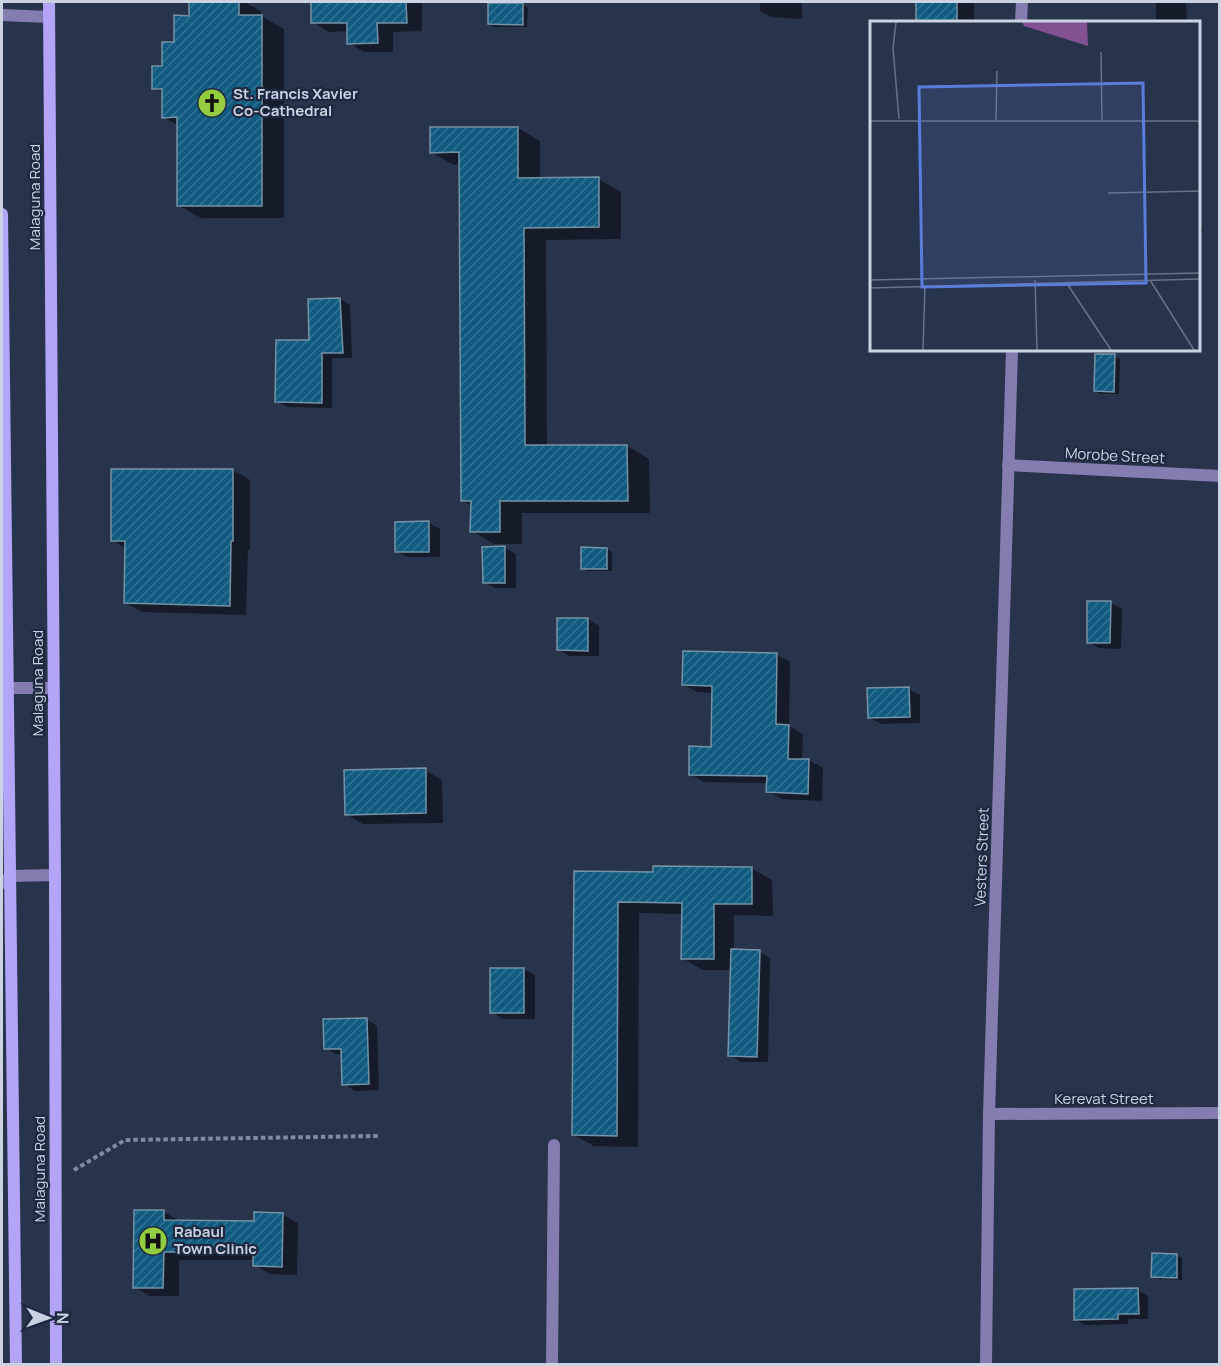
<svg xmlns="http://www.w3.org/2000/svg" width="1221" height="1366" viewBox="0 0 1221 1366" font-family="Manrope,sans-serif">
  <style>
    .shadow { fill: #0007 }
    .building { fill: url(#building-hatch); stroke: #7493a7; stroke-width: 1.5 }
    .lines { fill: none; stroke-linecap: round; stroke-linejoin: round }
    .path { stroke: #818a9e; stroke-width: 4; stroke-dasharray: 4.5 3; stroke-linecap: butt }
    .street { stroke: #857cb0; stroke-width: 12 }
    .secondary { stroke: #b3a4f7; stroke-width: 12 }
    .labels { text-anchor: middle; stroke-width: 4.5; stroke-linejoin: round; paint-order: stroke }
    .poi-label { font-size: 15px; font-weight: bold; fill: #cbd3e3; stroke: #1e2941; text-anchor: start }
    .street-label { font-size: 15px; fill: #cbd3e3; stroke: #1e2941 }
    .inset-road { fill: none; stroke: #697388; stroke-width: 1.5 }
    .view { fill: #5a7ddc; fill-opacity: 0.15; stroke: #5a7ddc; stroke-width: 3 }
    .inset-edge { fill: none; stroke: #cbd3e3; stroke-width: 3 }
  </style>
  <defs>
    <pattern id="building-hatch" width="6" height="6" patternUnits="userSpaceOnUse" patternTransform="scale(1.5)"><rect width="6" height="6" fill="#115b80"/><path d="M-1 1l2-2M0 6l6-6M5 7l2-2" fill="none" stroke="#327292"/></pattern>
  </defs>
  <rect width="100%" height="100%" fill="#28334c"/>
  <g class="shadow">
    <path d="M191,2H244L261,11V16L284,29V218H201L178,205V125L163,117V93L154,88L175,43L191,17Z"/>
    <path d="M312,2H422V31L393,32V52H364L349,43L348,31L329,32L313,22Z"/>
    <path d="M760,2H802V19L771,17L760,11Z"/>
    <rect x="917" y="2" width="57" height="20"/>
    <path d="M1156,2H1186L1187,22H1156Z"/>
    <path d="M523,5L528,8L527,27H494L489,24Z"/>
    <path d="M518,128L540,141V179H598L621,192V239L546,240L547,447L627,446L649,459L650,513H522V544H494L472,531V506L462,501L460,164L454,165L431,152Z"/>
    <path d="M1198,220L1203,231L1198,233Z"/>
    <path d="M340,299L350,305L352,358H332V408L287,407L277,401Z"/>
    <path d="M1115,356L1120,359L1119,394H1100L1095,391Z"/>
    <path d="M233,470L250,480V550H248L246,615L142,612L125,602L127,549L112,540Z"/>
    <path d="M429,523L440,529V557H407L396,551Z"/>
    <path d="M505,548L516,554V588H495L484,582Z"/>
    <path d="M607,549L612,552V571H587L582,568Z"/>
    <path d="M1111,603L1122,609L1121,649L1099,648L1088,642Z"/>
    <path d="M588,619L599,626V656H569L558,649V620Z"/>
    <path d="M776,654L790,662L789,726L803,734L802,760H809L823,768L822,801L782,799L768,791V783L704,782L690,774L713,748L714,693L697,692L683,684Z"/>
    <path d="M908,689L920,695V723L881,724L870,718Z"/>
    <path d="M425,770L442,780L443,823L363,824L346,814Z"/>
    <path d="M751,868L772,880L773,916L734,915V951H759L770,958L768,1062H741L730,1055L732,970H703L682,958L683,914L639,913L638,1147L594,1146L574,1135L575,873H654Z"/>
    <path d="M524,969L535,975V1019H503L492,1012Z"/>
    <path d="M366,1019L377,1026L379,1090L355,1091L344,1084L343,1054H336L325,1048Z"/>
    <path d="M164,1212L180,1221L255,1222L282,1214L298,1223L297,1275L270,1274L255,1265V1260H179V1296H150L134,1287Z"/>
    <path d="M1177,1255L1182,1258V1280L1158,1279L1153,1276Z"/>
    <path d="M1138,1290L1148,1296V1319H1128V1324L1085,1325L1075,1319Z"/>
  </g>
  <g class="building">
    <path d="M189,2H239V15H262V206H177V117L162,118V89H152V66H162V42H174V15L189,16Z"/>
    <path d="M311,2H406L407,23H377L378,43L347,44V23H311Z"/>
    <rect x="916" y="2" width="41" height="20"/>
    <path d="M488,3H523V25L488,24Z"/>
    <path d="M430,127H518V178L599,177V227L524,228L525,445H627L628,501H500V532H470L471,501H461L459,152L430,153Z"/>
    <path d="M340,298L343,353H322V403L275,402L276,340H309L308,299Z"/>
    <path d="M1095,354H1115L1114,392L1094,391Z"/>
    <path d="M111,469H233V541H231L230,606L124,603L125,541H111Z"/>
    <path d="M429,521V552H395V522Z"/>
    <path d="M505,546V583H483L482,547Z"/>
    <path d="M581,547L607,548V569H581Z"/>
    <path d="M1087,601H1111L1110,643H1087Z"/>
    <path d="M557,618H588V651L557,650Z"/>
    <path d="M683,651L777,653L776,724L789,725L788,759H809L808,794L766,792L767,776L689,775V746L711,747L712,686L682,685Z"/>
    <path d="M909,687L910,717L868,718L867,688Z"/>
    <path d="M426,768V813L345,815L344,770Z"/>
    <path d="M653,866L752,867V904H714V959H681L682,903L618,902L617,1136L572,1135L574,871L653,872Z"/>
    <path d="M731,949L760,950L757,1057L728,1056Z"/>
    <rect x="490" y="968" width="34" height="45"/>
    <path d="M367,1018L369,1084L342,1085L341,1049H324L323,1019Z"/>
    <path d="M134,1210H164V1220L254,1221V1212L283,1213L282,1267L253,1266V1252H164L163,1288H133Z"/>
    <path d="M1152,1253L1177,1254V1278L1151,1277Z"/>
    <path d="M1138,1288L1139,1314H1118V1319L1074,1320V1289Z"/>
  </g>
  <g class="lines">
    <path class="path" d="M74,1170L125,1140L378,1136"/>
    <g class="street">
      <path d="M2,15L49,17"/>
      <path d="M1021,22L1022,2"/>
      <path d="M1008,465L1220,476"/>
      <path d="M2,688H53"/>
      <path d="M2,883L11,876L55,875"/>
      <path d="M989,1114L1220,1113"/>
      <path d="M552,1364L554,1145"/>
      <path d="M986,1364L989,1114L1012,350"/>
    </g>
    <g class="secondary">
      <path d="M49,2L55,875L56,1364"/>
      <path d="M2,214L16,1364"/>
    </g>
  </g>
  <defs>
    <g id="church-disc" transform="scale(1.5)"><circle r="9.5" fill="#91cd3f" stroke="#1e2941"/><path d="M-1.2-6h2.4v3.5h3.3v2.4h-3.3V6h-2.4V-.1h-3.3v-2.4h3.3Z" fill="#111"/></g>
    <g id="hospital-disc" transform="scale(1.5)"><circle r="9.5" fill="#91cd3f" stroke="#1e2941"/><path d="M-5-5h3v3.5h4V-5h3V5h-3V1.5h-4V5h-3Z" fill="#111"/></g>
  </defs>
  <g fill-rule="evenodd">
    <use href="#church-disc" x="212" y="103"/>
    <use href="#hospital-disc" x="153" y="1241"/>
  </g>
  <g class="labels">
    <g class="poi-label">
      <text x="233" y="99">St. Francis Xavier<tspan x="233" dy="17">Co-Cathedral</tspan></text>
      <text x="174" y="1237">Rabaul<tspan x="174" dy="17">Town Clinic</tspan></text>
    </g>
    <g class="street-label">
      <text transform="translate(35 197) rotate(-90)" y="5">Malaguna Road</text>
      <text transform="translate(1115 456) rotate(3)" y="5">Morobe Street</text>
      <text transform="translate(38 683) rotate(-90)" y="5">Malaguna Road</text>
      <text transform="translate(982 857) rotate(-88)" y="5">Vesters Street</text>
      <text x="1104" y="1104">Kerevat Street</text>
      <text transform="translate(40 1169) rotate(-90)" y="5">Malaguna Road</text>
    </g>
  </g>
  <g transform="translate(870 21)">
    <rect width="330" height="330" fill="#28334c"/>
    <path d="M152,1H217L218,25L154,5Z" fill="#835192"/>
    <path class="inset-road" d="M26,1L23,27L29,98M231,31L232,101M126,99L127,50M0,100H330M238,172L330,170M0,259L330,252M165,259L167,329M280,259L324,329M196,261L241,329M0,267L330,258M53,329L55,264"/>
    <path class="view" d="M273,62L276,262L52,266L49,66Z"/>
    <rect width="330" height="330" class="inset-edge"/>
  </g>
  <rect width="1221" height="1366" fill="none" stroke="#cbd3e3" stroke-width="6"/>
  <g transform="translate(48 1318) rotate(91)" stroke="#1e2941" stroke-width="4.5" paint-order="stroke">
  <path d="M0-4.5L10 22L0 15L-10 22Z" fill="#cbd3e3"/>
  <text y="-9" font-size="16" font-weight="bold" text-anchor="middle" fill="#cbd3e3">N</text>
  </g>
</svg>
